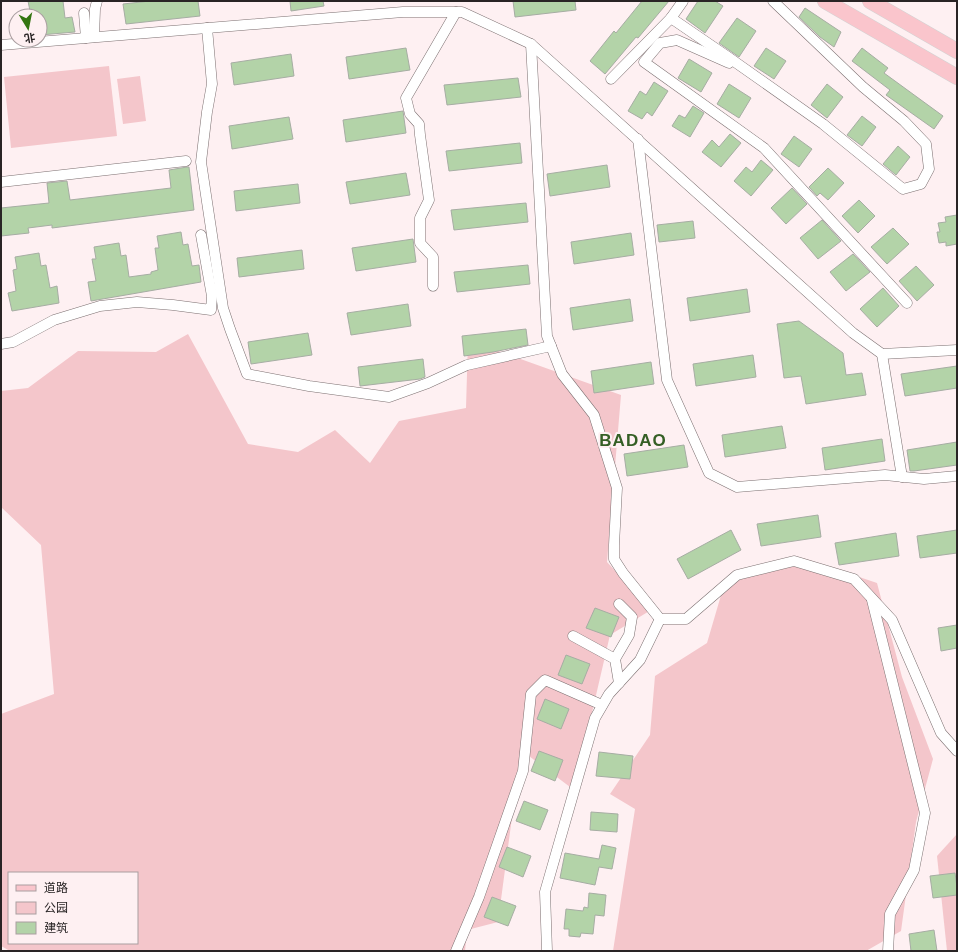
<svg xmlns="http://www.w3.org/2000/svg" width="958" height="952" viewBox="0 0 958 952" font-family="Arial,'Noto Sans SC',sans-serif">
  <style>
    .green { fill: #f4c6cb; fill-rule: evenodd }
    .building { fill: #b3d3a8; stroke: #a6ada3 }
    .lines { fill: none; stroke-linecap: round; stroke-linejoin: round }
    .minor-casing { stroke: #7c7071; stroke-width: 11 }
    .primary-casing { stroke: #d4d3d3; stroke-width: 16 }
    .minor { stroke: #fff; stroke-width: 10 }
    .primary { stroke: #fac5cc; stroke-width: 15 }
    .labels { text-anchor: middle; stroke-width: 4; stroke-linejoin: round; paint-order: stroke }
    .district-label { font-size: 17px; font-weight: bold; letter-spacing: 1px; fill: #355f25; stroke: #fef0f2 }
  </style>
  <rect width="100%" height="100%" fill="#fef0f2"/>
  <g class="green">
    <path d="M109,66L117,136L11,148L4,77Z"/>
    <path d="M140,76L146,121L123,124L117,79Z"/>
    <path d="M188,334L248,444L298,452L335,430L370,463L399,421L466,408L468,340L621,395L607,562L651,610L610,635L574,790L521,750L498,922L467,930L465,951H10L1,946V714L54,694L41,545L1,507V391L28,388L78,351L156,352ZM9,873H137V943H9Z"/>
    <path d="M803,558L877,583L902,677L933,759L916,822L901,931L866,951H613L635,809L610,794L650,735L655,676L707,643L724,585Z"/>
    <path d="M957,834V951H947L937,856Z"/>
  </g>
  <g class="building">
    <path d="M28,1H63L65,18L72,17L75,32L40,35V16H31Z"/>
    <path d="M150,1H198L200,16L126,24L123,4Z"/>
    <path d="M290,1H323L324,6L291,11Z"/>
    <path d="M513,1H575L576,10L515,17Z"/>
    <path d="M642,1H669L638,38L636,37L605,74L590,61L614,31L616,33Z"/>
    <path d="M698,1H715L723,6L705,33L686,19Z"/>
    <path d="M805,8L841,32L834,47L820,37L799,17Z"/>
    <path d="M737,18L756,31L739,57L719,43Z"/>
    <path d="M406,48L410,70L349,79L346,57Z"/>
    <path d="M766,48L786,61L774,79L754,66Z"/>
    <path d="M862,48L888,68L884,73L943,116L934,129L886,95L890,90L852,61Z"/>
    <path d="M291,54L294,76L234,85L231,63Z"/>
    <path d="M689,59L712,73L701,92L678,78Z"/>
    <path d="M518,78L521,97L447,105L444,85Z"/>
    <path d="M654,82L668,91L652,116L647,112L642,119L628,111L640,91L646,95Z"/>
    <path d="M729,84L751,98L739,118L717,104Z"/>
    <path d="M827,84L843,97L827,118L811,105Z"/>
    <path d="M693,106L704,113L690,137L672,126L679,115L685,118Z"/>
    <path d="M403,111L406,133L346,142L343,120Z"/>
    <path d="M862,116L876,127L862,146L847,135Z"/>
    <path d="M289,117L293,139L232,149L229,126Z"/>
    <path d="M730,134L741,143L721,167L702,152L712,140L719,147Z"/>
    <path d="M794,136L812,149L799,167L781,154Z"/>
    <path d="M520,143L522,163L449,171L446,151Z"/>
    <path d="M898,146L910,157L896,175L883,164Z"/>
    <path d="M761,160L773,170L751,196L734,181L746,167L752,172Z"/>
    <path d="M607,165L610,187L550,196L547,174Z"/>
    <path d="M187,167H189L194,210L52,228V225L28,228L29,233L1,236V208L49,203L47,183L67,181L70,200L171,188L169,170Z"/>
    <path d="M828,168L844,183L828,200L820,193L817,196L809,187Z"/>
    <path d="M406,173L410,195L350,204L346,182Z"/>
    <path d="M298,184L300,203L236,211L234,191Z"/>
    <path d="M792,188L807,204L786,224L771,208Z"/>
    <path d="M859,200L875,216L858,233L842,216Z"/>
    <path d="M526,203L528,222L454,230L451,210Z"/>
    <path d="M957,215V244L946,246V242L939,243L937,232H940L938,223L946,222L945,217Z"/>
    <path d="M822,220L841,241L818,259L800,238Z"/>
    <path d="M693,221L695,238L659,242L657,225Z"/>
    <path d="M893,228L909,244L887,264L871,247Z"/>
    <path d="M181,232L183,245L188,244L192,266L199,265L201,282L91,301L88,282L96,281L92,259H96L94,247L119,243L121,256L126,255L129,277L151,274V272L158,270L155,248H159L157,236Z"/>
    <path d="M631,233L634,255L574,264L571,242Z"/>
    <path d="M413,239L416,262L356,271L352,248Z"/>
    <path d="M302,250L304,269L239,277L237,258Z"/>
    <path d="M39,253L41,266L46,265L50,288L57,286L59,303L12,311L8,293L16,291L13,270L17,269L15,257Z"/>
    <path d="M853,254L870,272L846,291L830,272Z"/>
    <path d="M528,265L530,284L457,292L454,272Z"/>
    <path d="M916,266L934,285L917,301L899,281Z"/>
    <path d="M883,288L899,306L877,327L860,309Z"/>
    <path d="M747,289L750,312L690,321L687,298Z"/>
    <path d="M630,299L633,321L573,330L570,308Z"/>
    <path d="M408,304L411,326L351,335L347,313Z"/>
    <path d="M799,321L843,353L846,375L862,373L866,395L806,404L801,376L784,378L777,324Z"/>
    <path d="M526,329L528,345L493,352L464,356L462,336Z"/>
    <path d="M308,333L312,355L251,364L248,342Z"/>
    <path d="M753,355L756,377L696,386L693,364Z"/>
    <path d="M423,359L425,377L420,379L360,386L358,367Z"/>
    <path d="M651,362L654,384L594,393L591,371Z"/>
    <path d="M957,366V388L905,396L901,374Z"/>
    <path d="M782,426L786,448L725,457L722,435Z"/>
    <path d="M882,439L885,461L825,470L822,448Z"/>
    <path d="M957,442V465L914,471H910L907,450Z"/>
    <path d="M684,445L688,467L627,476L624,454Z"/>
    <path d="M818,515L821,537L761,546L757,524Z"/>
    <path d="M731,530L741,550L688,579L677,559Z"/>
    <path d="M957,530V553L920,558L917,536Z"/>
    <path d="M896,533L899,556L839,565L835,543Z"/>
    <path d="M595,608L619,617L611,637L586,628Z"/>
    <path d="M957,625V648L941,651L938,628Z"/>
    <path d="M566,655L590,664L582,684L558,675Z"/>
    <path d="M545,699L569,709L561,729L537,719Z"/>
    <path d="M539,751L563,760L555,781L531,771Z"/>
    <path d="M599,752L633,756L630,779L596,776Z"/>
    <path d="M524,801L548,810L540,830L516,821Z"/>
    <path d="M591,812L618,814L617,832L590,830Z"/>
    <path d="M602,845L616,848L612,869L599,867L595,885L560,878L565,853L599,859Z"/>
    <path d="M507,847L531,856L523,877L499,867Z"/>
    <path d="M955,873L957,887V895L933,898L930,876Z"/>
    <path d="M589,893L606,895L604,916L595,915L593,934L581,933L580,937L569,936V929H564L566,909L583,911L584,907L588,908Z"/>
    <path d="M492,897L516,906L508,926L484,917Z"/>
    <path d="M934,930L937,951H911L909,934Z"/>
  </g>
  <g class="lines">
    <g class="minor-casing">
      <g id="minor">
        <path d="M84,13L86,38"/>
        <path d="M671,18L683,1"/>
        <path d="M207,28L212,84L207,112L201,162L223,308L230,329L247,374L309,386L389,397L428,383L467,365L551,346"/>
        <path d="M94,37L95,9L97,1"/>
        <path d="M531,44L547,336L562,374L594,415L617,488L614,545V559L623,573L660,619H686L737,575L794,561L854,579L892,620L941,733L957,751"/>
        <path d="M1,45L403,12H462L531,44L853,333L882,354L957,350"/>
        <path d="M729,63L677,40L660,43L644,62L764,148L907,303"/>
        <path d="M611,79L671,18L728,57L823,124L903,189L921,184L929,169L926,144L904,121L863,87L773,1"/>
        <path d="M638,139L667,380L709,473L737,487L885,475L924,479L957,476"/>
        <path d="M1,182L186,161"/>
        <path d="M433,286V257L420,243V218L429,200L420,135L419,124L410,114L406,98L456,12"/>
        <path d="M1,344L13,342L54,320L100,306L137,302L173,305L211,310L212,296L201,235"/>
        <path d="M882,354L902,477"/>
        <path d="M872,600L925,813L914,870L890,914L888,951"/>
        <path d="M573,636L615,659L619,683"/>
        <path d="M615,659L629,635L632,617L619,604"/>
        <path d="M456,951L479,897L523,771L531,694L545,680L602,705"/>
        <path d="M547,951L545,892L595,718L609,694L640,660L660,619"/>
      </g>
    </g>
    <g class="primary-casing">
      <g id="primary">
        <path d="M825,1L957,77"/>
        <path d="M870,1L957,51"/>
      </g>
    </g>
    <use href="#minor" class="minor"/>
    <use href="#primary" class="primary"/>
  </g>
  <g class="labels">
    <g class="district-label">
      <text x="633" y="446">BADAO</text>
    </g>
  </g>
  <rect width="958" height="952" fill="none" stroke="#292425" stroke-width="4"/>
  <rect x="8" y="872" width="130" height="72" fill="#fef0f2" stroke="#a99ea0"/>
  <rect x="16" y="885" width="20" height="6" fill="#fac5cc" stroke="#a99ea0"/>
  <text x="44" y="892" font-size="12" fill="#292425">道路</text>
  <rect x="16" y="902" width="20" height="12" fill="#f4c6cb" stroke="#a99ea0"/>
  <text x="44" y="912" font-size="12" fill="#292425">公园</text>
  <rect x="16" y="922" width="20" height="12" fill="#b3d3a8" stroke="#a99ea0"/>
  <text x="44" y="932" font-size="12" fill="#292425">建筑</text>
  <g transform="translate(28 28) rotate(170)"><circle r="19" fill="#fef0f2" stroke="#a99ea0"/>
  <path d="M0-3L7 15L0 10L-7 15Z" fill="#347511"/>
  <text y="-6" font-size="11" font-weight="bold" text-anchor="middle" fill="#292425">北</text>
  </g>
</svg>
